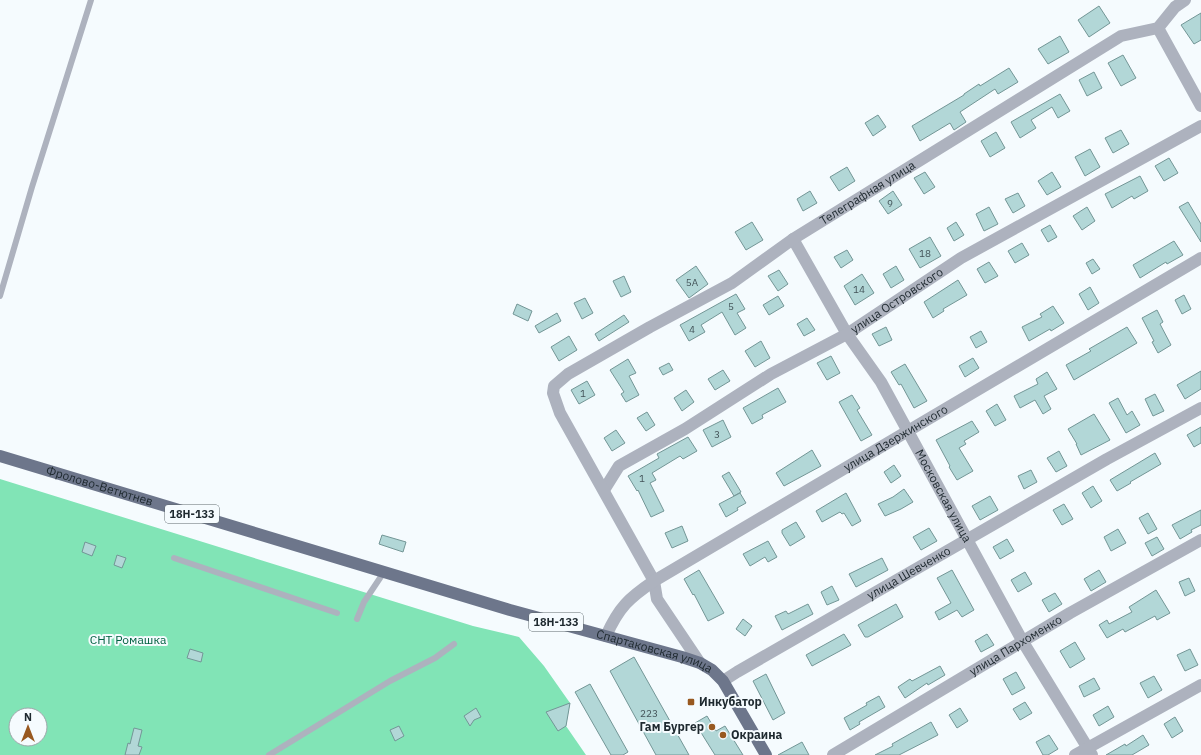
<svg xmlns="http://www.w3.org/2000/svg" width="1201" height="755" viewBox="0 0 1201 755" font-family="'IBM Plex Sans',sans-serif">
  <style>
    .green { fill: #81e4b6; fill-rule: evenodd }
    .building { fill: #b2d7d7; stroke: #739696 }
    .lines { fill: none; stroke-linecap: round; stroke-linejoin: round }
    .service { stroke: #adb2be; stroke-width: 6 }
    .minor { stroke: #adb2be; stroke-width: 12 }
    .tertiary { stroke: #adb2be; stroke-width: 12 }
    .primary { stroke: #6d768b; stroke-width: 12 }
    .poi-dot { fill: #985920; stroke: #f5fbfe; stroke-width: 1.5 }
    .labels { text-anchor: middle; stroke-width: 4; stroke-linejoin: round; paint-order: stroke }
    .number-label { font-size: 10px; fill: #435459 }
    .shield { fill: #f5fbfe; stroke: #5e686d; stroke-width: 1 }
    .shield-label { font-size: 11px; font-weight: bold; fill: #1e292f }
    .street-label { font-size: 12px; fill: #1e292f; stroke: #f5fbfe }
    .park-label { font-size: 12px; fill: #006040; stroke: #f5fbfe }
    .poi-label { font-size: 12px; font-weight: bold; fill: #1e292f; stroke: #f5fbfe; text-anchor: start }
  </style>
  <rect width="100%" height="100%" fill="#f5fbfe"/>
  <path class="green" d="M0,479L473,626L519,637L544,666L570,703L566,726L586,755H0ZM16,715H40V739H16Z"/>
  <g class="building">
    <path d="M1099,6L1110,23L1089,37L1078,20Z"/>
    <path d="M1201,13V40L1194,44L1181,25Z"/>
    <path d="M1060,36L1069,52L1048,64L1038,49Z"/>
    <path d="M1123,55L1136,78L1121,86L1108,63Z"/>
    <path d="M1009,68L1018,82L998,94L995,89L960,112L966,122L954,130L950,123L920,141L912,126L964,95V94L979,84L980,86Z"/>
    <path d="M1094,72L1102,88L1087,96L1079,80Z"/>
    <path d="M1060,94L1070,111L1058,118L1052,107L1031,120L1036,128L1020,138L1011,122Z"/>
    <path d="M878,115L886,127L873,136L865,123Z"/>
    <path d="M1121,130L1129,144L1113,153L1105,138Z"/>
    <path d="M996,132L1005,148L990,157L981,141Z"/>
    <path d="M1090,149L1100,167L1085,176L1075,157Z"/>
    <path d="M1169,158L1178,173L1164,181L1155,166Z"/>
    <path d="M847,167L855,181L839,191L830,177Z"/>
    <path d="M925,172L935,187L924,194L914,178Z"/>
    <path d="M1052,172L1061,187L1047,195L1038,181Z"/>
    <path d="M1140,176L1148,191L1134,199L1132,196L1112,208L1105,194Z"/>
    <path d="M810,191L817,203L803,211L797,199Z"/>
    <path d="M893,191L902,205L888,214L879,201Z"/>
    <path d="M1018,193L1025,206L1013,213L1005,199Z"/>
    <path d="M1188,202L1201,224V242L1179,207Z"/>
    <path d="M989,207L998,224L984,231L976,214Z"/>
    <path d="M1087,207L1095,221L1082,230L1073,216Z"/>
    <path d="M752,222L763,240L746,250L735,232Z"/>
    <path d="M956,222L964,235L954,241L947,228Z"/>
    <path d="M1050,225L1057,237L1048,242L1041,230Z"/>
    <path d="M930,237L941,256L920,268L909,249Z"/>
    <path d="M1174,241L1183,255L1167,264L1166,262L1140,278L1133,265Z"/>
    <path d="M1022,243L1029,255L1015,263L1008,251Z"/>
    <path d="M847,250L853,260L841,268L834,257Z"/>
    <path d="M1093,259L1100,269L1092,274L1086,263Z"/>
    <path d="M989,262L998,276L985,283L977,269Z"/>
    <path d="M696,266L708,284L689,298L676,280Z"/>
    <path d="M896,266L904,280L891,288L883,274Z"/>
    <path d="M779,270L788,284L778,291L768,276Z"/>
    <path d="M862,274L874,293L855,305L844,286Z"/>
    <path d="M624,276L631,292L621,297L613,281Z"/>
    <path d="M958,280L967,295L943,309L944,311L933,318L924,302Z"/>
    <path d="M1090,287L1099,303L1088,310L1079,294Z"/>
    <path d="M736,294L745,309L737,313L746,328L735,335L722,312L701,325L705,332L689,341L680,325Z"/>
    <path d="M1184,295L1191,309L1182,314L1175,300Z"/>
    <path d="M778,296L784,306L769,315L763,305Z"/>
    <path d="M585,298L593,313L582,319L574,303Z"/>
    <path d="M517,304L532,311L528,321L513,314Z"/>
    <path d="M1053,306L1064,323L1051,331L1050,329L1029,341L1022,327L1042,317L1040,314Z"/>
    <path d="M1157,310L1163,322L1160,324L1171,345L1158,353L1152,342L1154,341L1142,318Z"/>
    <path d="M557,313L561,321L539,333L535,326Z"/>
    <path d="M624,315L629,322L599,341L595,334Z"/>
    <path d="M807,318L815,330L804,336L797,324Z"/>
    <path d="M886,327L892,340L879,346L872,334Z"/>
    <path d="M1127,327L1137,343L1074,380L1066,365L1091,351L1089,349Z"/>
    <path d="M981,331L987,342L976,348L970,337Z"/>
    <path d="M569,336L577,350L559,361L551,347Z"/>
    <path d="M761,341L770,358L755,367L745,351Z"/>
    <path d="M831,356L840,373L827,380L817,363Z"/>
    <path d="M973,358L979,368L965,377L959,366Z"/>
    <path d="M628,359L636,373L629,376L639,395L626,402L621,394L624,392L610,370Z"/>
    <path d="M669,363L673,370L663,375L659,368Z"/>
    <path d="M905,364L927,401L914,408L901,384L899,385L891,372Z"/>
    <path d="M723,370L730,381L715,390L708,379Z"/>
    <path d="M1201,371V389L1185,399L1177,385Z"/>
    <path d="M1047,372L1057,389L1044,396L1051,409L1043,414L1035,400L1020,408L1014,396L1038,384L1036,379Z"/>
    <path d="M587,381L595,395L579,404L571,390Z"/>
    <path d="M778,388L786,402L762,415L763,418L752,424L743,408Z"/>
    <path d="M686,390L694,402L682,411L674,398Z"/>
    <path d="M1155,394L1164,411L1153,416L1145,399Z"/>
    <path d="M852,395L860,408L857,410L872,435L861,441L839,402Z"/>
    <path d="M1118,398L1127,415L1132,411L1140,425L1126,433L1109,403Z"/>
    <path d="M997,404L1006,420L995,426L986,411Z"/>
    <path d="M647,412L655,425L646,431L637,418Z"/>
    <path d="M1094,414L1110,440L1081,455L1076,444H1077L1068,429Z"/>
    <path d="M723,420L731,437L712,447L703,430Z"/>
    <path d="M972,421L979,432L964,441L966,444L959,448L973,471L957,480L949,467L950,466L936,440Z"/>
    <path d="M1201,427V443L1194,447L1187,435Z"/>
    <path d="M616,430L625,443L612,451L604,438Z"/>
    <path d="M688,437L697,451L683,459L680,456L652,473L656,480L650,483L664,511L651,517L638,490L637,491L628,476L659,458L657,454Z"/>
    <path d="M812,450L821,466L784,486L776,473Z"/>
    <path d="M1059,451L1067,466L1056,472L1047,458Z"/>
    <path d="M1155,453L1161,464L1130,482L1131,483L1117,491L1110,480Z"/>
    <path d="M894,465L901,476L891,483L884,472Z"/>
    <path d="M1031,470L1037,482L1024,489L1018,476Z"/>
    <path d="M729,472L741,492L734,496L722,476Z"/>
    <path d="M1093,486L1102,501L1091,508L1082,493Z"/>
    <path d="M904,489L913,502L901,509L885,516L878,504L893,497Z"/>
    <path d="M740,493L746,503L737,508L738,510L726,517L719,504Z"/>
    <path d="M846,493L861,521L852,526L844,513L842,514L840,512L822,522L816,511Z"/>
    <path d="M990,496L998,510L980,520L972,506Z"/>
    <path d="M1064,504L1073,519L1062,525L1053,510Z"/>
    <path d="M1201,510V525L1191,530L1192,532L1180,539L1172,525Z"/>
    <path d="M1148,513L1157,529L1148,534L1139,518Z"/>
    <path d="M796,522L805,537L790,546L782,533V530Z"/>
    <path d="M682,526L688,541L672,548L665,533Z"/>
    <path d="M929,528L937,541L921,550L913,537Z"/>
    <path d="M1118,529L1126,543L1111,551L1104,537Z"/>
    <path d="M382,535L406,542L403,552L379,544Z"/>
    <path d="M1157,537L1164,549L1152,556L1145,543Z"/>
    <path d="M1007,539L1014,551L1000,559L993,547Z"/>
    <path d="M768,541L777,557L768,562L765,557L750,566L743,554Z"/>
    <path d="M85,542L96,546L92,556L82,552Z"/>
    <path d="M117,555L126,558L122,568L114,565Z"/>
    <path d="M882,558L888,570L856,587L849,574Z"/>
    <path d="M699,570L724,613L708,621L694,594L693,595L684,579Z"/>
    <path d="M952,570L974,610L962,617L957,610L939,620L935,612L951,603L937,578Z"/>
    <path d="M1099,570L1106,582L1091,591L1084,579Z"/>
    <path d="M1025,572L1032,584L1018,592L1011,580Z"/>
    <path d="M1189,578L1195,591L1185,596L1179,582Z"/>
    <path d="M832,586L839,600L827,605L821,592Z"/>
    <path d="M1156,590L1170,613L1157,620L1155,616L1125,632L1123,629L1107,638L1099,625L1107,620L1109,624L1132,612L1129,607Z"/>
    <path d="M1055,593L1062,604L1049,612L1042,600Z"/>
    <path d="M808,604L813,614L782,630L775,616L786,611L788,614Z"/>
    <path d="M896,604L903,617L868,637H865L858,625Z"/>
    <path d="M743,619L752,626L745,636L736,629Z"/>
    <path d="M844,634L851,645L812,666L806,655Z"/>
    <path d="M987,634L994,645L981,652L975,641Z"/>
    <path d="M1075,642L1085,659L1070,668L1060,651Z"/>
    <path d="M190,649L203,653L201,662L187,658Z"/>
    <path d="M1190,649L1198,665L1185,671L1177,655Z"/>
    <path d="M634,657L689,755H656L610,671Z"/>
    <path d="M940,666L945,675L928,685L927,683L905,698L898,687L910,679L912,681Z"/>
    <path d="M1016,672L1025,688L1012,695L1003,679Z"/>
    <path d="M766,674L785,713L773,720L753,681Z"/>
    <path d="M1154,676L1162,690L1148,698L1140,683Z"/>
    <path d="M1094,678L1100,689L1084,697L1079,686Z"/>
    <path d="M590,684L628,752L623,755H611L575,692Z"/>
    <path d="M879,696L885,707L859,722L860,724L850,730L844,718L867,705L866,703Z"/>
    <path d="M1025,702L1032,713L1020,720L1013,709Z"/>
    <path d="M570,703L566,726L558,731L546,712Z"/>
    <path d="M1108,706L1114,717L1099,726L1093,715Z"/>
    <path d="M476,708L481,717L474,720L470,726L464,716Z"/>
    <path d="M960,708L968,721L957,728L949,715Z"/>
    <path d="M707,716L716,731L725,726L743,755H715L695,723Z"/>
    <path d="M1175,717L1183,731L1172,738L1164,724Z"/>
    <path d="M931,722L938,735L899,755H875L893,746L892,744Z"/>
    <path d="M399,726L404,736L395,741L390,730Z"/>
    <path d="M134,728L142,730L138,746L142,747L139,755H125L128,743L130,744Z"/>
    <path d="M1049,735L1058,749L1048,755H1043L1036,742Z"/>
    <path d="M1143,735L1149,745L1132,755H1106L1125,744L1126,746Z"/>
    <path d="M802,742L809,755H778Z"/>
  </g>
  <g class="lines">
    <g class="service">
      <path d="M0,296L32,187L91,0"/>
      <path d="M174,558L337,613"/>
      <path d="M357,619L364,602L384,572"/>
      <path d="M269,755L390,681L435,658L454,644"/>
    </g>
    <g class="minor">
      <path d="M1158,28L1201,106"/>
      <path id="s1" d="M793,239L847,334L881,382L1023,642L1092,755"/>
      <path id="s2" d="M604,490L619,466L685,429L771,374L847,334L961,258L1201,126"/>
      <path id="s3" d="M700,663L657,599L654,581L560,413L553,393L554,386L568,374L650,327L732,283L793,239L1121,36L1158,28L1175,7L1185,0"/>
      <path id="s4" d="M723,681L737,672L1107,459L1201,408"/>
      <path id="s5" d="M833,755L1070,613L1201,540"/>
      <path d="M1075,755L1201,685"/>
    </g>
    <path class="tertiary" id="s6" d="M606,636C619,607 629,598 654,581L1201,258"/>
    <path class="primary" id="s7" d="M0,456L510,610L682,657L700,663L712,670L723,681L766,755"/>
  </g>
  <g class="poi-dot">
    <rect x="687" y="698" width="8" height="8" rx="2"/>
    <circle cx="712" cy="727" r="4"/>
    <circle cx="723" cy="735" r="4"/>
  </g>
  <g class="labels">
    <g class="number-label">
      <text x="890" y="207">9</text>
      <text x="925" y="257">18</text>
      <text x="692" y="286">5А</text>
      <text x="859" y="293">14</text>
      <text x="731" y="310">5</text>
      <text x="692" y="333">4</text>
      <text x="583" y="397">1</text>
      <text x="717" y="438">3</text>
      <text x="642" y="482">1</text>
      <text x="649" y="717">223</text>
    </g>
    <g class="shield">
      <rect x="165" y="505" width="54" height="18" rx="3"/>
      <rect x="529" y="613" width="54" height="18" rx="3"/>
    </g>
    <g class="shield-label">
      <text x="192" y="518">18Н-133</text>
      <text x="556" y="626">18Н-133</text>
    </g>
    <g class="street-label">
      <text dy="4" stroke="none"><textPath href="#s3" startOffset="685">Телеграфная улица</textPath></text>
      <text dy="4" stroke="none"><textPath href="#s2" startOffset="352">улица Островского</textPath></text>
      <text dy="4" stroke="none"><textPath href="#s6" startOffset="355">улица Дзержинского</textPath></text>
      <text dy="4" stroke="none"><textPath href="#s7" startOffset="104">Фролово-Ветютнев</textPath></text>
      <text dy="4" stroke="none"><textPath href="#s1" startOffset="298">Московская улица</textPath></text>
      <text dy="4" stroke="none"><textPath href="#s4" startOffset="215">улица Шевченко</textPath></text>
      <text dy="4" stroke="none"><textPath href="#s5" startOffset="213">улица Пархоменко</textPath></text>
      <text dy="4" stroke="none"><textPath href="#s7" startOffset="683">Спартаковская улица</textPath></text>
    </g>
    <g class="park-label">
      <text x="128" y="644">СНТ Ромашка</text>
    </g>
    <g class="poi-label">
      <text x="699" y="706">Инкубатор</text>
      <text x="704" y="731" text-anchor="end">Гам Бургер</text>
      <text x="731" y="739">Окраина</text>
    </g>
  </g>
  <g transform="translate(28 727)"><circle r="19" fill="#f5fbfe" stroke="#9fa7ab"/>
  <path d="M0-3L7 15L0 10L-7 15Z" fill="#985920"/>
  <text y="-6" font-size="11" font-weight="bold" text-anchor="middle" fill="#1e292f">N</text>
  </g>
</svg>
